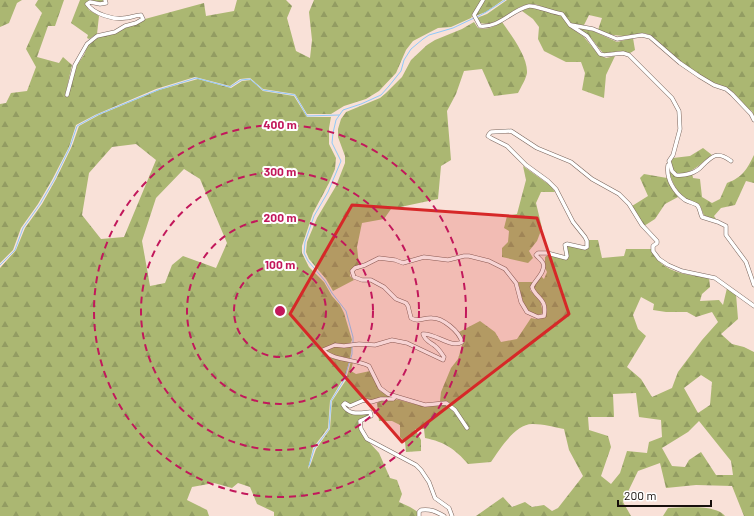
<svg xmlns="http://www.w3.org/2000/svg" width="754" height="516" viewBox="0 0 754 516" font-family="Barlow,sans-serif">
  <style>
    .forest { fill: url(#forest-firs); fill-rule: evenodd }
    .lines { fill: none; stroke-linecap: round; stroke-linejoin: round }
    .stream { stroke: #8fc9fa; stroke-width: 1 }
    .minor-casing { stroke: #79655c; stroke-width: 4.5 }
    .minor { stroke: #fff; stroke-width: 3.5 }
    .marked { fill: #d62828; fill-opacity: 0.2; stroke: #d62828; stroke-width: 3; stroke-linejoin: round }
    .ring { fill: none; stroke: #c2185b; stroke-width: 2; stroke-dasharray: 7 5 }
    .centre { fill: #c2185b; stroke: #fff; stroke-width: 2 }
    .ring-label { font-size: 12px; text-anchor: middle; font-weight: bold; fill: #c2185b; stroke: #fff; stroke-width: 4; stroke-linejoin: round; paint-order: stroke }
  </style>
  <defs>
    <pattern id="forest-firs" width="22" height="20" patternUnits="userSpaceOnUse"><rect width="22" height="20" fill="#abb772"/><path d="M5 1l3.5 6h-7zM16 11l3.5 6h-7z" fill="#929c62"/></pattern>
  </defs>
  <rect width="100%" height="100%" fill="#f9e1d8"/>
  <g class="forest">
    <path d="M0,0H22L17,3L9,23L0,27Z"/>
    <path d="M38,0H64L55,26H48L37,57L59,63L63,57L72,65L65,96H68L77,65L84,55L88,44L97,36L137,23L145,19L204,3L206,16L234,11L237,0H286L292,6L287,18L296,51L310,58L312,40L309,12L314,0H482L471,18L451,27L438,28L413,41L406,50L396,73L379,91L366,99L344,106L331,114H307L295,94L263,89L250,78L240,79L230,86L195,77L156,89L95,115L76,125L69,147L52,180L38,204L21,228L13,250L0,263V104L6,103L11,93L27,91L36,67L26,49L42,13L35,5Z"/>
    <path d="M80,0H104L105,2L86,4L89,10L99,16L97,34L89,39L87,38L88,35L71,23Z"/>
    <path d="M484,0H503L486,12L475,16L476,12Z"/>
    <path d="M507,0H754V116L752,111L747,108L733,92L725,87L712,82L698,74L675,57L650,35L644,33L623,36L613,35L598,30L602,18L589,15L584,25L571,24C561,8 563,15 549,9C544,8 539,5 534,4C514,2 502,28 480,23L477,18L487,14Z"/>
    <path d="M528,8H533L561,15L570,27L584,37L598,54L606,58L615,56L606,75L604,98L582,90L585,73L581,62H566L544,51L538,39L539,27L533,19L522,11Z"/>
    <path d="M474,22L478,28C487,30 494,27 502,22C511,35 528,57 527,73C526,79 521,87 518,93L494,96L482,69L464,71L456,94L447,111L451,160L441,166L438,199L391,209L384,219L362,223L357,247L359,265C353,267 350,269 350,276L354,280L333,291L326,279L309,259L306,252L307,242L317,218L336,186L345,163V156L338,137V129L341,119L346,112L380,98L386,93L402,77L411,60L427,45L435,40L462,29Z"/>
    <path d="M574,27L593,31L617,42L633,38L635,50L630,53L619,51L606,54L602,52L591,38L584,32Z"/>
    <path d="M198,79L231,88L242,81L251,80L263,91L294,96L307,117H331L329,128V144L336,158L335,169L329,183L313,213L302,246V253L309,267L324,282L332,296L340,305L344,313L352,340L350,344H334L322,351L335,358L349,362L346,374L330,401L328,428L313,448L308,469L310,466L316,449L330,429L332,401L346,380L351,361L353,362L351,371L356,374L370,371L380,391L393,397L392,398L372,400L365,398L352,405L343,404L349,413H369L371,414L359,422L367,440L379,453L390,478L397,480L402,494L399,502L410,507L418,512V516H274V512L257,504L250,487L238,483L232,488L214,483L192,487L187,500L207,510L209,516H0V268L16,250L25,228L42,204L56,179L72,146L79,126L99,115L159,90ZM136,144L156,160L124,237L101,239L82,215L89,173L112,147ZM184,169L200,179L227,243L216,268L183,256L172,265L165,283L150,286L142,241L156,198Z"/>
    <path d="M703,148L712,155C699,164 695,173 676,174L670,164L673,158L690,156Z"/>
    <path d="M754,155V183L746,181L735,205L721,208L714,216L716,219C699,215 706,216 699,204C680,199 674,188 669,171C677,178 682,178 692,173L693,178L700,179L702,197L712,203L720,199L727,183C743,177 747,169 754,155Z"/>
    <path d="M523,166L551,186L555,192H541L536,203L542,228L537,241L529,251L533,258L528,263L502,257V248L508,242L509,231L504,228L507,216L517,214L526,180Z"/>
    <path d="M644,174L667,178L672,189L678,197L665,204L655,219L644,226L632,206L648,196L640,178Z"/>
    <path d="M588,240H598L602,258L624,256L626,249H651C654,253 657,258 660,262C672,274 693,276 709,277L710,287L702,294L700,301L719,300L723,305L727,288L736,294L738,319L721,334L732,344L744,347L754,352V516H744L732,486L696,485L666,488L660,463L638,471L623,502L631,516H476L503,497L512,507L525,502L532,507L544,505L552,511L558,508L583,476L569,450L564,429C554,427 543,424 533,424C516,423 499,450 491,462L468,464C455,449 445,442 425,438L424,429H415L421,440V451L406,452L405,442L400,437V425L392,421H379L377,403C394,394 403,403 420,405C430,406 439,404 449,406L467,430C459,416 457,404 440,401L441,392L451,368L458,359L463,342L459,332L480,321L495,332L501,342L517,339L531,318L536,319L544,318L546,311L533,287L541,276L544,279L547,272L545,268V257L549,255L568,257L567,245L585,249ZM641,297L654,304L653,310L666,312H687L696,317L712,312L718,322L702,340L678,372L672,388L652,397L641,379L627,367L646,336L638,329L633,315ZM701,375L712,382L710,405L698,413L684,388ZM636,393L639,417L661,420L662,437L649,442L647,453L627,451L620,473L611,484L601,476L611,447L608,436L589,430L588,417H614L613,394ZM699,421L731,461L733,475H716L701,452L689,460L685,467L672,466L662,448L688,432Z"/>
    <path d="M518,282H533L530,290L540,300L543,313C540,315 538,315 534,314C522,310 521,293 518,282Z"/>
    <path d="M335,346H352L350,359L336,356L325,351Z"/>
    <path d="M668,508C684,508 715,504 725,516H663Z"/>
  </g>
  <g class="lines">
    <g class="stream">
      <path d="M477,17L486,12L505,0"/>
      <path d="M0,265L15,250L23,228L40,204L54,180L70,147L77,126L97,115L158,90L196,78L230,87L241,80L250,79L263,90L295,95L307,116L339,115"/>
      <path d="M353,344V337L346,311L332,293L325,281L308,261L304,253L305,242L314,216L328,192L341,161L332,143L333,133L336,120L343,110L361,104L381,95L389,86L401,71L404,60L411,49L423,39L429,35L453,28L474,18"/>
      <path d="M309,466L314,449L329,429L331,401L344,380L352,354V347"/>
    </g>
    <g class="minor-casing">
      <g id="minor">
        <path d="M483,0L474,15L480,26C500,28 511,10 529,6C535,5 553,13 562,14L570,25L587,36L600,54L604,55L623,53L629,55L672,98L679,111L680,129L673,155L669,161L672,171L676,175C685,176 696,173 702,166C713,155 717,151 731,161"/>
        <path d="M571,25L593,29L617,39L642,35L650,37L680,63L699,76L714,85L726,89L732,94L751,114L754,120"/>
        <path d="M67,95L75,65L87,44L97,36L115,32L125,26L136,23L143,19L141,15C135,15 131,18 125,18C113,20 94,14 87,4L90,2L100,4L106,3L105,0"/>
        <path d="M668,165C666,179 674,192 685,200C689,202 693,203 697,205C700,208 700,213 702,217L718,222L726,226V235L746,262L754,285"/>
        <path d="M395,397L393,399H381L371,402L364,400L350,406L345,403L343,405C349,416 360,413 370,412L371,416L360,421L361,429L367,439L416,465L421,470L429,482L435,498L449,508L452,516"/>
        <path d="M467,428L455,410L446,403L425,405L388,394L380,388L369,366C356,359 333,361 323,350L335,345L344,346L359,344L375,345L392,340L407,343L443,360L444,357C442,354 439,349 435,346C430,342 425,341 423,334C435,333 452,349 462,342C459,331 443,318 432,318C424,317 418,323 411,318L408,306L406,303L396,299L384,287L371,280H362L354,277L352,271L355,268L365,265L379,258L395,260L403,263L424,257L448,260L464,256H469L489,261L505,269L516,283L521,302L527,312L538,317L544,316C548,298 535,298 532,287C535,280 546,272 543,263C541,259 538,258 536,255L538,253H547L566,258L567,256L565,245L567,244L585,248L587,247V241L585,237L573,222L556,189L548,181L526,165L507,146L491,138L488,136L489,134L491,132L511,131L537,148L571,162L592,179L619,194L629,204L642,225L657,241V243L653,246V251L659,259L668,265L682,271L715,278L754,306"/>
        <path d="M419,516V512L421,510C431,509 435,511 444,516"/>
      </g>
    </g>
    <use href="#minor" class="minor"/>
  </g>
  <path class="marked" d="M352,205L537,218L569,314L402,442L290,314Z"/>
  <g class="ring">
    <circle cx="280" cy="311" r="46"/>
    <circle cx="280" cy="311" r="93"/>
    <circle cx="280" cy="311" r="139"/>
    <circle cx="280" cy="311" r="186"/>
  </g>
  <circle cx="280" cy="311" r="6" class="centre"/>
  <g class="ring-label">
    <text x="280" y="129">400 m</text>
    <text x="280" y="176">300 m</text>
    <text x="280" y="222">200 m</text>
    <text x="280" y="269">100 m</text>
  </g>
  <path d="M618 500v6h93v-6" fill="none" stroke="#170f0c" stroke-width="2"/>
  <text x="624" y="500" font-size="12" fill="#170f0c" stroke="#ffffff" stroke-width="3" paint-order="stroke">200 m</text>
</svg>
